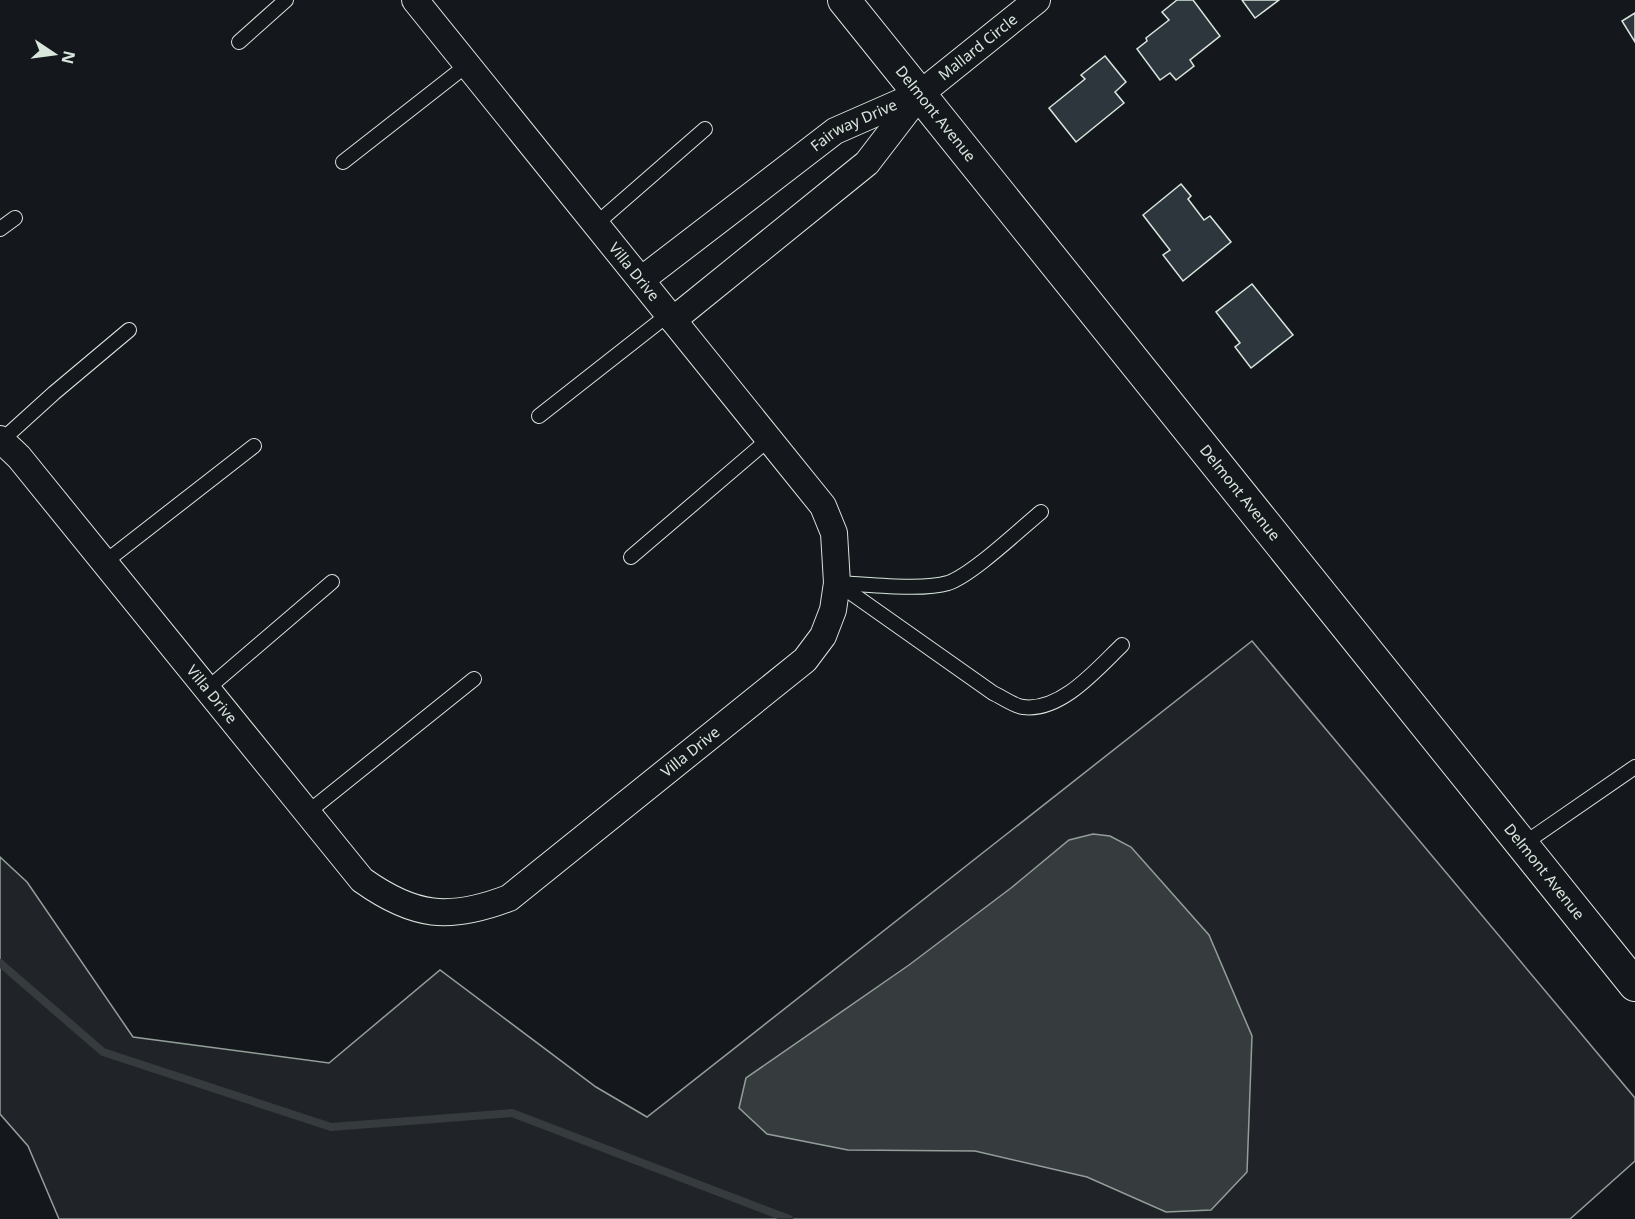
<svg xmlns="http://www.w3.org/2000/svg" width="1635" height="1219" viewBox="0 0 1635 1219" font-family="'Noto Sans',sans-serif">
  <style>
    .green { fill: #202428; stroke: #939e99; stroke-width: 1.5 }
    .water { fill: #363b3e; stroke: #939e99; stroke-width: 1.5 }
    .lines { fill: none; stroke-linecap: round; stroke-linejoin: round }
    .stream { stroke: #363b3e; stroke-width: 8 }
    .building { fill: #2c363c; stroke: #d8e6dc; stroke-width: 1.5 }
    .service-casing { stroke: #d8e6dc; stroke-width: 16 }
    .minor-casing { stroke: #d8e6dc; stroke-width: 28 }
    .tertiary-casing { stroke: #d8e6dc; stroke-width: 34 }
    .service { stroke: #14181c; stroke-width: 14 }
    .minor { stroke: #14181c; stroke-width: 26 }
    .tertiary { stroke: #14181c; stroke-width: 32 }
    .labels { text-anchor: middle; stroke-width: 4.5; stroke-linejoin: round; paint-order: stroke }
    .street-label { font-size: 15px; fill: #d8e6dc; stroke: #14181c }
  </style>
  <rect width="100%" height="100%" fill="#14181c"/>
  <path class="green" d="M1252,641L1635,1098V1161L1570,1219H59L28,1146L0,1114V857L27,882L133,1037L329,1063L440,970L596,1087L647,1117Z"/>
  <path class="water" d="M1093,834L1110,836L1131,847L1209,935L1252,1036L1247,1172L1211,1210L1166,1212L1087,1177L975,1151L848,1150L767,1134L739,1108L746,1078L909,965L1011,888L1069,840Z"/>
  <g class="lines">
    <path class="stream" d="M0,963L103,1052L331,1127L512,1113L789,1219"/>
  </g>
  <g class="building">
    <path d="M1177,0H1193L1220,36L1190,60L1194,66L1176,80L1170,73L1160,80L1137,49L1147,41L1146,38L1169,20L1162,12Z"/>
    <path d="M1242,0H1279L1255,18Z"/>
    <path d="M1635,13V42L1622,21Z"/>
    <path d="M1105,56L1126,82L1115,92L1124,103L1076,142L1049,108L1085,79L1081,75Z"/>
    <path d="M1181,184L1191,196L1188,199L1204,220L1210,216L1231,242L1183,281L1163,255L1170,250L1143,215Z"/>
    <path d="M1252,284L1293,335L1251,368L1235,347L1240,343L1216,312Z"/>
  </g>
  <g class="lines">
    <g class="service-casing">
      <g id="service">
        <path d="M239,42L286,0"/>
        <path d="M343,162L467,65"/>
        <path d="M596,224L705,129"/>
        <path d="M0,229L15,218"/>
        <path d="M539,416L669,314"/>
        <path d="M1,441L54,393L129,330"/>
        <path d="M631,557L769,439"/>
        <path d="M105,562L254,446"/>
        <path d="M837,583L993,693C1002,697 1014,706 1023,707C1061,712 1097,669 1122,645"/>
        <path d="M837,583C866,584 922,591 948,583C972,575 1019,530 1041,512"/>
        <path d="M207,689L332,582"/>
        <path d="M307,813L474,679"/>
        <path d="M1522,845L1635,767"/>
      </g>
    </g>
    <g class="minor-casing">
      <g id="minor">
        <path id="s1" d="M641,280L835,131L917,95"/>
        <path id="s2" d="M673,320L867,163L920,94L1037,0"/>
        <path id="s3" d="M0,439L19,457L362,880C414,917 449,921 509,898L805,660L823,636L833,610L837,583L834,533L823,506L415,0"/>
      </g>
    </g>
    <g class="tertiary-casing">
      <g id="tertiary">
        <path id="s4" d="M844,0L1635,985"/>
      </g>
    </g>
    <use href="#service" class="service"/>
    <use href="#minor" class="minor"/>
    <use href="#tertiary" class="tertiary"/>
  </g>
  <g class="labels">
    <g class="street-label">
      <text dy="5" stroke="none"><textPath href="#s2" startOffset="411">Mallard Circle</textPath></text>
      <text dy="5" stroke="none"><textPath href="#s4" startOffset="146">Delmont Avenue</textPath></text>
      <text dy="5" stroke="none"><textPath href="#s1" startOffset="264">Fairway Drive</textPath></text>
      <text transform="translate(634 272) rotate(51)" y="5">Villa Drive</text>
      <text dy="5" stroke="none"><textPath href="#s4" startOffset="632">Delmont Avenue</textPath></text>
      <text dy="5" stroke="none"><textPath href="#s3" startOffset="332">Villa Drive</textPath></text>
      <text dy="5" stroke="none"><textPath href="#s3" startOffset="960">Villa Drive</textPath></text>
      <text dy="5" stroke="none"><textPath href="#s4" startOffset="1118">Delmont Avenue</textPath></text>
    </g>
  </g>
  <g transform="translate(54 54) rotate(103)" stroke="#14181c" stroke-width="4.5" paint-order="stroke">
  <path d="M0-4.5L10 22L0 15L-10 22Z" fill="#d8e6dc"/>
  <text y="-9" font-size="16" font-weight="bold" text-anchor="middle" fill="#d8e6dc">N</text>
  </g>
</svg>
